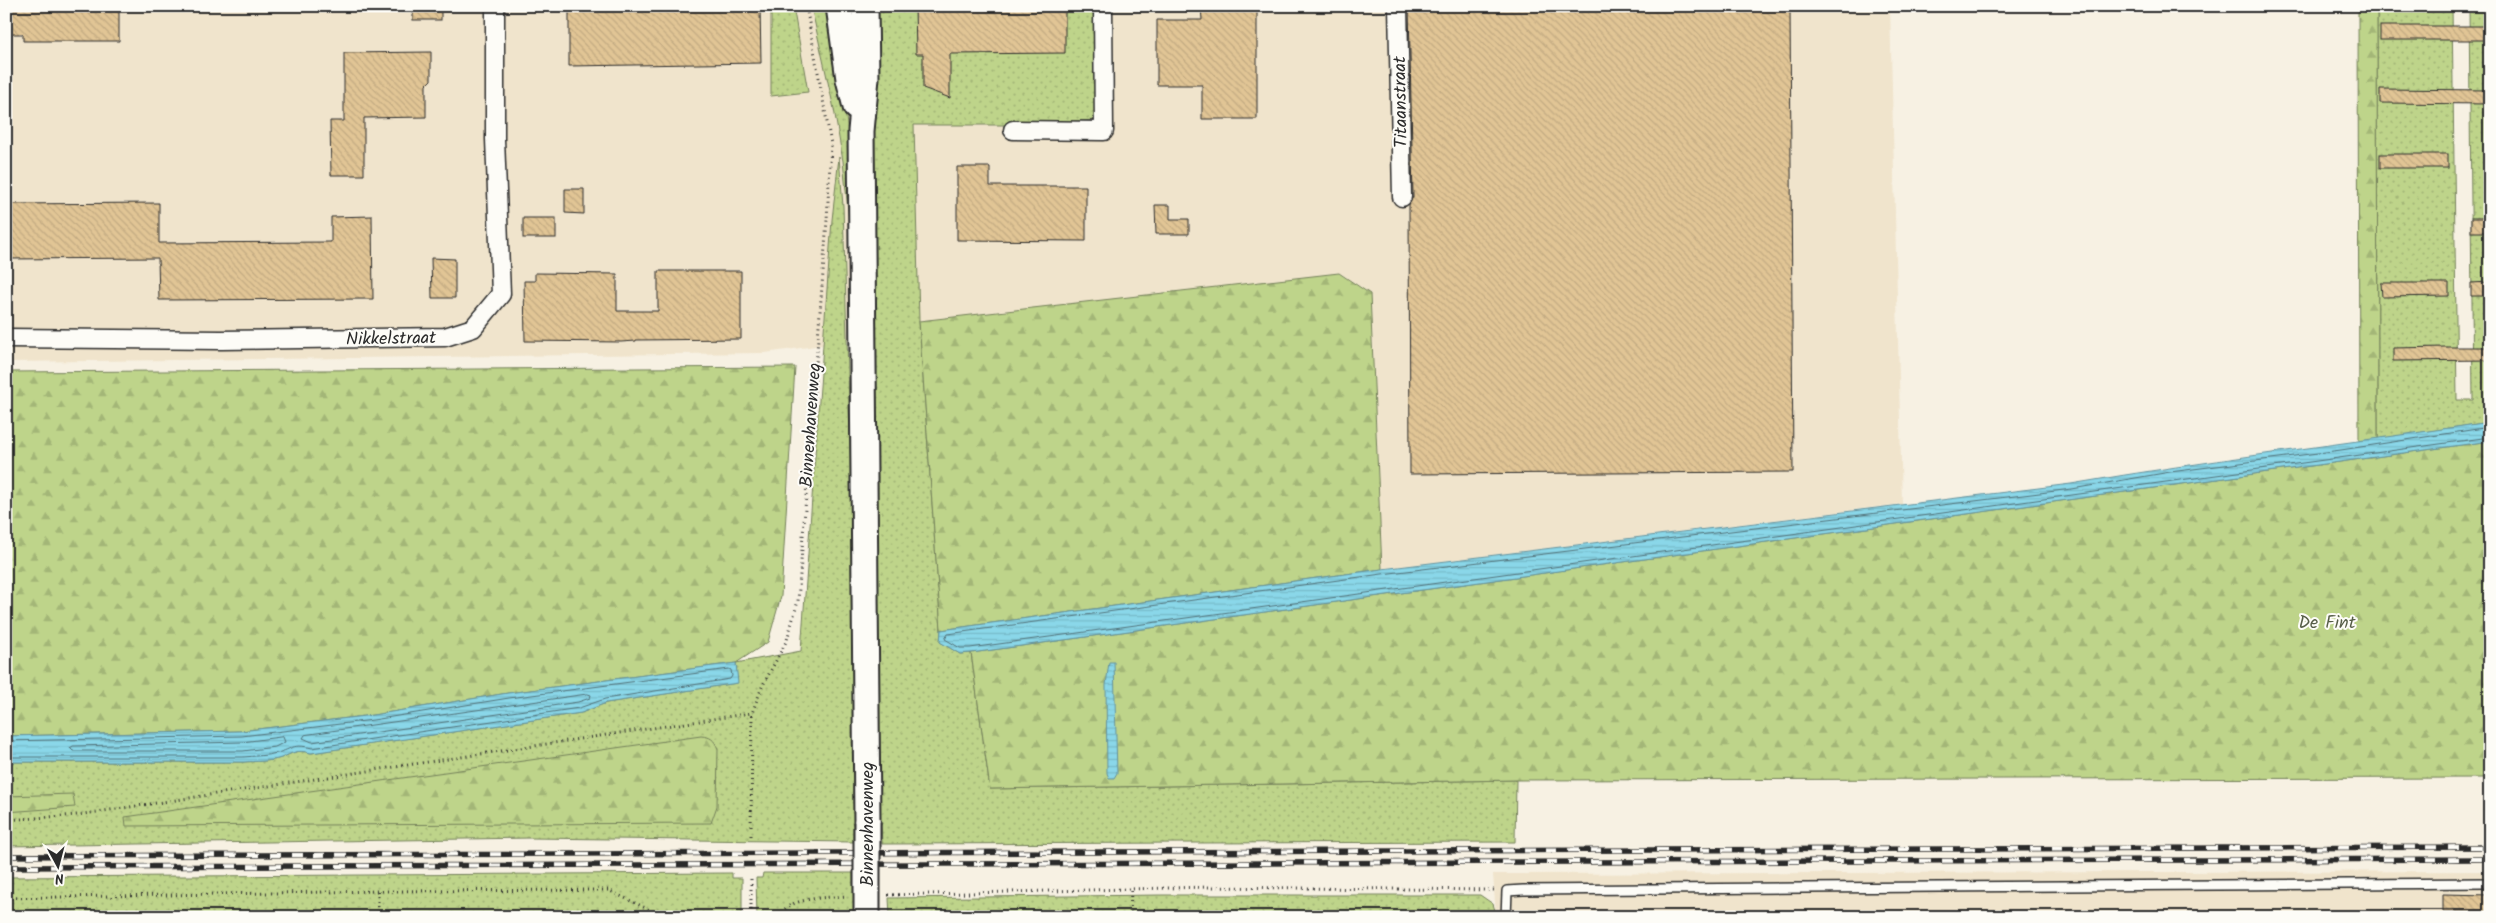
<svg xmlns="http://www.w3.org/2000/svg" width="2496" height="923" viewBox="0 0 2496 923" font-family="Kalam,sans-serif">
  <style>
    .built { fill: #f0e4cc }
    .grass { fill: url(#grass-dots); stroke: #74805a }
    .forest { fill: url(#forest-firs); stroke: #74805a }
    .water { fill: url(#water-rules); stroke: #64929d }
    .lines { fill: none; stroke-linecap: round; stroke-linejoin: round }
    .shore { stroke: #517077; stroke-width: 1 }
    .building { fill: url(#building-back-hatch); stroke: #2b2b2b }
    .lane-casing { stroke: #2b2b2b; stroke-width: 12 }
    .street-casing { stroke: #2b2b2b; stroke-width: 21 }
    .secondary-casing { stroke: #2b2b2b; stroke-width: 29 }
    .path { stroke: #2b2b2b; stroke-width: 3; stroke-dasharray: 1 4; stroke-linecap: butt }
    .lane { stroke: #fdfcf7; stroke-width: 9 }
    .street { stroke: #fdfcf7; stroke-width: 18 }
    .secondary { stroke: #fdfcf7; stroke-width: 25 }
    .rail-casing { stroke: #2b2b2b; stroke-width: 5.5 }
    .rail { stroke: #fdfcf7; stroke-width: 4; stroke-dasharray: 11; stroke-linecap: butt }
    .secondary-bridge-casing { stroke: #2b2b2b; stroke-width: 29; stroke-linecap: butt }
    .secondary-bridge { stroke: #fdfcf7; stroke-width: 25 }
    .labels { text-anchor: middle; stroke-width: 4; stroke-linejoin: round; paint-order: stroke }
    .street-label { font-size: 18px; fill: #2b2b2b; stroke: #fdfcf7 }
    .park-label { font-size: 18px; fill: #575e48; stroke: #fdfcf7 }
  </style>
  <defs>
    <pattern id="grass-dots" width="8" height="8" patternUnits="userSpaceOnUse" patternTransform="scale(1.25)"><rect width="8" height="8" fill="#bed48a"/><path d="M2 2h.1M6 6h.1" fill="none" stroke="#a3b677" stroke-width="1.8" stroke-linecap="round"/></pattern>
    <pattern id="forest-firs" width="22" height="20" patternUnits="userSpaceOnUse" patternTransform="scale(1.25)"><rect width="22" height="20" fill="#bed48a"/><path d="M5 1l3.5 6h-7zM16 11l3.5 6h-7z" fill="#a3b677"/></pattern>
    <pattern id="water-rules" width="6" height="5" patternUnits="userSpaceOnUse" patternTransform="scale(1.25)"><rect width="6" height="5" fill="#8ad7e9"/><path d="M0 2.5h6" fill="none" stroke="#77b9c8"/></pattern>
    <pattern id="building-back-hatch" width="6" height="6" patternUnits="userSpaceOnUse" patternTransform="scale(1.25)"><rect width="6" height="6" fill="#e1c595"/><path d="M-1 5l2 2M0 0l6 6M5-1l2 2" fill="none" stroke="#c1a981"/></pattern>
  </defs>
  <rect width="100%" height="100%" fill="#f7f1e3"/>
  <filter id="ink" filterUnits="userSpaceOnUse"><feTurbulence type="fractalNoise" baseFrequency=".02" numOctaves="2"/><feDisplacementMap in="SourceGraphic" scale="10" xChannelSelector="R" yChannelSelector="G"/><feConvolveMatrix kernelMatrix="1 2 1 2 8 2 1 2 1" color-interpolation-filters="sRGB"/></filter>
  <g filter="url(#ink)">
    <g class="built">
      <path d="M6,6H1890L1902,504L1382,569L1370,294L1339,273L765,353L6,362Z"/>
      <path d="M2490,871V917H1496L1493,874Z"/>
    </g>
    <g class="grass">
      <path d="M771,6H793L808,92L771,96Z"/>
      <path d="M811,6H832L848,133L850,231L843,161L834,109Z"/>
      <path d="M873,6H1096V120L1008,125H914L919,321L941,630L940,642L960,654L971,653L990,789L1516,780L1515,842L882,844L881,822H879Z"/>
      <path d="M2377,6H2452L2457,400H2473L2469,6H2490V422L2378,439Z"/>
      <path d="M839,157L843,206L856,638V821L853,822V842L531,838L6,846V762H244C254,761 270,762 281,758C293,753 296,749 311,753L581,713L606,703L737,683L736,663L801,651L832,220Z"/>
      <path d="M732,873V878H742V917H6V877Z"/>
      <path d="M763,873H853L854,917H757L756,878H762Z"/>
      <path d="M1162,895H1480L1493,904L1497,917H890L889,898Z"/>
    </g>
    <g class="forest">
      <path d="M2358,6H2377L2378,439L2359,442Z"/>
      <path d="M1339,273L1370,294L1382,569L941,630L919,321Z"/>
      <path d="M795,367L781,596L768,642L736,663L508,693L373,715L241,731L6,736V372Z"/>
      <path d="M2490,441V778L1516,780L990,789L971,653Z"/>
      <path d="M701,736C711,737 714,739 718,749L717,806L711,823L126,826L125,817Z"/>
      <path d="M73,794L75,807L6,812V796Z"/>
    </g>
    <g class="water">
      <path d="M2490,422V441L971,653L960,654L940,642L941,630L1382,569L2071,484C2210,460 2350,443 2490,422Z"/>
      <path d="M1109,662H1114L1117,773L1114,778H1109L1107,773L1106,685Z"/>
      <path d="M736,663L738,683L606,703L581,713L311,753C296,749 293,753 281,758C270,762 254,761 244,762H6V736L241,731L373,715L508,693Z"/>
    </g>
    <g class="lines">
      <g class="shore">
        <path d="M2490,427L2341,450L2170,472L2072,489L1382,574L948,634L945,639L960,648H970L2490,437"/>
        <path d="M588,694L591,695L590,698L578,702L312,742L303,738L305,735Z"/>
        <path d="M283,737L285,742L275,747L243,751H73L70,748L73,746L242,742Z"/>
        <path d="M6,741L242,736L373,720L509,698L729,669L731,670L732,676L730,679L605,699L579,708L312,748C292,743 293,749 277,753C266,756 254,756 243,757H6"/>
      </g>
    </g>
    <g class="building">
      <path d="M6,6H119V41H23V34H6Z"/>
      <rect x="413" y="6" width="28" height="14"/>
      <path d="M569,6H760L761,63L569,66Z"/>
      <path d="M915,6H1065V53L950,54V98L923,88V54H916Z"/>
      <path d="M1201,6H1257V119H1202V85H1157V20H1202Z"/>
      <path d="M1409,6H1790L1793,472L1410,474L1409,204L1413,197Z"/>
      <rect x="2380" y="26" width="110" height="14"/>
      <path d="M431,52V80L426,85V117L364,118V175H331L330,121H344V53Z"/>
      <path d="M2380,89L2490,90V104L2380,103Z"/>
      <rect x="2380" y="154" width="68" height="14"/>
      <path d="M957,167H990V186H1086V241L957,240Z"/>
      <path d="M565,189H584V214L565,213Z"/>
      <path d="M159,203V243L331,242V217L372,216L373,299L159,300L158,258L6,259V204Z"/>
      <path d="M1155,205H1170V219H1189V234H1156Z"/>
      <rect x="523" y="218" width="33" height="20"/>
      <rect x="2471" y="218" width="19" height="14"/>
      <path d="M431,258L455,259V298H432Z"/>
      <path d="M658,271H741V339L636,340V341L621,342L525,341L524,281H535V273L617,274V311H658Z"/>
      <path d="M2490,282V296H2471V283Z"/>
      <path d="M2381,283H2449V296L2382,297Z"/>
      <path d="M2446,347H2490V360L2393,361V348Z"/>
      <path d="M2443,894L2490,895V912H2443Z"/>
    </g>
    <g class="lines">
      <g class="lane-casing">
        <path id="lane" d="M1506,917L1507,891L1523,890L2490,883"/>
      </g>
      <g class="street-casing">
        <g id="street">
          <path d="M1398,6L1402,197"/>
          <path d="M1013,130L1104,131L1103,6"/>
          <path d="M6,338L221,340L445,337L473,328L501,294L495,139V6"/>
        </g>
      </g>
      <g class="secondary-casing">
        <g id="secondary">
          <path d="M839,6L849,79L856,107"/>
          <path d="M865,6L866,78L861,131L867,822"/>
        </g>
      </g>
      <g class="path">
        <path d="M6,820L77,815L752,713"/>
        <path d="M751,836L752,713L762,687L787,640L798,601L827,220L831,144L806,6"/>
        <path d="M751,879V917"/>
        <path d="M888,895L1208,887L1494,890"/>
        <path d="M6,898L378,891"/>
        <path d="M378,917V891L608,890L656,913L705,914L713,917"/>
        <path d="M779,917C788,896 828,898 847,896"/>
        <path d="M1130,917L1131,889"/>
      </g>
      <use href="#lane" class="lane"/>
      <use href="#street" class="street"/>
      <use href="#secondary" class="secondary"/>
      <g class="rail-casing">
        <g id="rail">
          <path d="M6,856L2490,847"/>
          <path d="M6,867L2490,859"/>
        </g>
      </g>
      <use href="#rail" class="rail"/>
      <g class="secondary-bridge-casing">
        <path id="secondary-bridge" d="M867,822V917"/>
      </g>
      <use href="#secondary-bridge" class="secondary-bridge"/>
    </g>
  </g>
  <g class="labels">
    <g class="street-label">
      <text transform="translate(1400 102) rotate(-91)" y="6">Titaanstraat</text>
      <text transform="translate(391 338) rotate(-1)" y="6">Nikkelstraat</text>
      <text transform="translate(810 425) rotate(-86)" y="6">Binnenhavenweg</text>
      <text transform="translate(867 824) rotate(-90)" y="6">Binnenhavenweg</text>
    </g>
    <g class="park-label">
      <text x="2327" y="628">De Fint</text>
    </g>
  </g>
  <rect width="2496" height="923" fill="none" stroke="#fdfcf7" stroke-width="25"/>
  <rect x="12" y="12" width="2471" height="898" fill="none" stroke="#2b2b2b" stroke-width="2" filter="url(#ink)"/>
  <g transform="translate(58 866) rotate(173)" stroke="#fdfcf7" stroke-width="4" paint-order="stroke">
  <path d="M0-4L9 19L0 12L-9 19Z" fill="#2b2b2b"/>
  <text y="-8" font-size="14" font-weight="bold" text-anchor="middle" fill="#2b2b2b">N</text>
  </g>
</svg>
